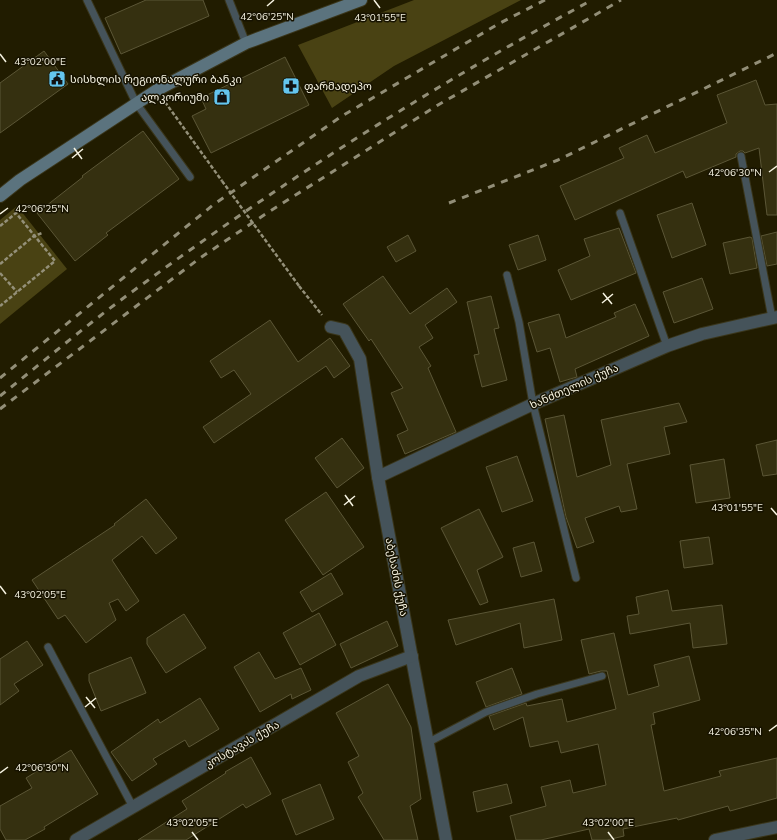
<svg xmlns="http://www.w3.org/2000/svg" width="777" height="840" viewBox="0 0 777 840" font-family="Mulish,'Noto Sans Georgian',sans-serif">
  <style>
    .green { fill: #494213 }
    .building { fill: #353010; stroke: #5b5636 }
    .lines { fill: none; stroke-linecap: round; stroke-linejoin: round }
    .lane-casing { stroke: #3a361b; stroke-width: 9 }
    .street-casing { stroke: #3a361b; stroke-width: 14 }
    .secondary-casing { stroke: #3a361b; stroke-width: 14 }
    .path { stroke: #949079; stroke-width: 2.5; stroke-dasharray: 4 2; stroke-linecap: butt }
    .lane { stroke: #45535a; stroke-width: 7 }
    .street { stroke: #45535a; stroke-width: 12 }
    .secondary { stroke: #5b737e; stroke-width: 12 }
    .rail { stroke: #928e77; stroke-width: 3; stroke-dasharray: 7 7; stroke-linecap: butt }
    .path-bridge { stroke: #949079; stroke-width: 2.5; stroke-dasharray: 4 2; stroke-linecap: butt }
    .ticks { fill: none; stroke: #f5f2e0; stroke-width: 1.5 }
    .labels { text-anchor: middle; stroke-width: 3; stroke-linejoin: round; paint-order: stroke }
    .poi-label { font-size: 11px; fill: #f5f2e0; stroke: #171300; text-anchor: start }
    .street-label { font-size: 11px; fill: #f5f2e0; stroke: #171300 }
    .ticks-label { font-size: 10px; text-anchor: middle; fill: #f5f2e0; stroke: #171300; stroke-width: 3; stroke-linejoin: round; paint-order: stroke }
  </style>
  <rect width="100%" height="100%" fill="#211c00"/>
  <g class="green">
    <path d="M414,0H521L394,66L332,108L298,45Z"/>
    <path d="M17,206L67,269L0,324V220Z"/>
  </g>
  <g class="building">
    <path d="M146,0H203L209,16L121,54L105,18Z"/>
    <path d="M44,51L68,84L0,133V83Z"/>
    <path d="M285,57L309,105L211,153L192,116L206,109L201,98Z"/>
    <path d="M756,80L765,105L777,104V215H767L759,148L745,153L743,151H740L736,154V157L686,178L683,171L575,220L560,186L624,158L619,148L647,135L655,153L727,123L717,95Z"/>
    <path d="M143,131L179,179L106,233L108,235L75,261L37,213L83,177L82,176Z"/>
    <path d="M692,203L706,245L672,258L657,215Z"/>
    <path d="M619,228L636,273L571,300L558,270L590,256L584,239Z"/>
    <path d="M777,232V264L767,266L761,236Z"/>
    <path d="M408,235L416,251L396,262L387,247Z"/>
    <path d="M538,235L546,260L518,270L509,245Z"/>
    <path d="M750,237L752,238L757,268L730,274L723,243Z"/>
    <path d="M383,276L410,314L447,288L457,302L425,325L433,338L419,347L431,366L428,368L456,432L405,454L397,435L408,430L391,393L403,388L371,339L369,341L343,304Z"/>
    <path d="M702,278L713,309L674,323L663,292Z"/>
    <path d="M491,296L499,328L494,329L507,380L482,387L474,355L479,354L467,302Z"/>
    <path d="M635,304L649,336L575,369L577,377L560,382L550,348L537,352L528,323L559,314L566,338L616,317L614,313Z"/>
    <path d="M270,320L298,362L330,338L350,366L334,378L326,366L214,443L203,427L251,394L234,370L221,378L210,361Z"/>
    <path d="M679,403L687,422L664,427L670,454L627,464L637,509L621,512L619,506L585,518L594,542L577,548L566,517L545,419L564,415L577,477L611,465L601,420Z"/>
    <path d="M342,438L364,468L337,488L315,458Z"/>
    <path d="M777,440V474L763,476L756,445Z"/>
    <path d="M517,456L533,501L502,512L486,467Z"/>
    <path d="M724,459L730,498L696,503L690,465Z"/>
    <path d="M326,492L364,547L323,575L285,520Z"/>
    <path d="M146,499L177,538L156,554L142,536L112,560L139,601L126,611L118,599L109,603L116,620L86,643L65,615L58,619L32,580L115,525L114,524Z"/>
    <path d="M479,509L503,557L477,570L488,602L480,605L441,528Z"/>
    <path d="M709,537L713,564L684,568L680,541Z"/>
    <path d="M534,542L542,571L521,577L513,548Z"/>
    <path d="M331,573L343,594L312,612L300,592Z"/>
    <path d="M668,590L672,611L722,605L727,644L693,648L690,623L630,634L627,616L639,614L636,597Z"/>
    <path d="M554,599L562,640L524,648L520,623L456,645L448,620Z"/>
    <path d="M319,613L336,645L300,665L283,633Z"/>
    <path d="M184,614L206,648L166,673L147,644V638Z"/>
    <path d="M387,621L398,646L351,668L340,644Z"/>
    <path d="M614,633L628,695L659,686L654,665L689,656L700,700L653,713L655,724L651,725L664,791L721,776L719,771L777,758V798L730,811L728,806L678,820L677,818L623,829L624,836L607,840H592L589,829L541,840H516L510,816L546,806L541,787L570,780L573,793L606,785L598,744L561,753L558,741L530,747L523,717L494,730L489,716L526,703L527,706L562,699L567,722L616,709L607,671H601L589,674L581,640Z"/>
    <path d="M27,641L43,665L14,684L19,691L0,705V659Z"/>
    <path d="M259,652L275,679L301,668L311,690L292,699L291,694L260,712L234,667Z"/>
    <path d="M131,657L146,693L101,711L89,681V674Z"/>
    <path d="M512,668L522,694L486,707L476,682Z"/>
    <path d="M388,684L411,727L421,799L410,806L418,840H384L358,797L363,793L348,762L359,756L336,713Z"/>
    <path d="M200,698L219,729L189,747L185,740L153,759L157,764L132,781L111,752L158,719L160,723Z"/>
    <path d="M71,750L98,794L44,827L45,829L25,840H6L0,829V806L32,788L26,778Z"/>
    <path d="M251,757L271,794L246,808L243,804L186,840H138L187,809L182,801L226,773L225,772Z"/>
    <path d="M320,784L334,819L296,835L282,800Z"/>
    <path d="M507,784L512,803L477,812L473,792Z"/>
  </g>
  <g class="lines">
    <g class="lane-casing">
      <g id="lane">
        <path d="M87,0L136,103L190,177"/>
        <path d="M229,0L246,43"/>
        <path d="M741,156L772,318"/>
        <path d="M620,213L667,346"/>
        <path d="M507,275L519,322L533,404L576,578"/>
        <path d="M48,647L133,807"/>
        <path d="M427,743L486,712L537,694L602,676"/>
      </g>
    </g>
    <g class="street-casing">
      <g id="street">
        <path d="M331,327L344,330L360,359L378,477L446,840"/>
        <path d="M378,477L533,404L667,346L702,334L777,317"/>
        <path d="M76,840L359,676L412,656"/>
        <path d="M715,840L777,827"/>
      </g>
    </g>
    <g class="secondary-casing">
      <path id="secondary" d="M0,196L20,180L157,90L246,43L361,0"/>
    </g>
    <g class="path">
      <path d="M165,102L222,181"/>
      <path d="M0,226L16,213L55,261L0,306"/>
      <path d="M0,264L34,236L42,233"/>
      <path d="M0,273L17,292"/>
      <path d="M299,286L322,315"/>
    </g>
    <use href="#lane" class="lane"/>
    <use href="#street" class="street"/>
    <use href="#secondary" class="secondary"/>
    <g class="rail">
      <path d="M449,203L558,160L777,53"/>
      <path d="M0,378L213,205L342,116L500,23L545,0"/>
      <path d="M0,396C49,357 96,317 147,281C288,178 438,83 592,0"/>
      <path d="M0,409L200,258L264,215L438,105L621,0"/>
    </g>
    <path class="path-bridge" d="M222,181L299,286"/>
  </g>
  <path class="ticks" d="M374,0L380,8M267,6L274,0M0,54L6,62M74,148L82,159M72,158L83,149M769,172L777,166M0,214L8,208M603,293L612,304M602,303L613,294M345,495L353,506M344,505L355,496M771,508L777,515M0,586L6,594M86,697L95,708M85,707L96,698M769,731L777,725M0,773L8,767M192,832L198,840M608,832L614,840"/>
  <defs>
    <g id="civic-square" transform="scale(0.9)"><rect x="-9" y="-9" width="18" height="18" rx="4" fill="#64c5ee" stroke="#171300"/><path d="M-.6-6.5H3V-4.5H.6V-3L4-1V1h2V6H-6V1h2V-1L-.6-3ZM-1.2 2.5V6h2.4V2.5Z" fill="#111"/></g>
    <g id="pharmacy-square" transform="scale(0.9)"><rect x="-9" y="-9" width="18" height="18" rx="4" fill="#64c5ee" stroke="#171300"/><path d="M-2-6h4v4h4v4h-4v4h-4v-4h-4v-4h4Z" fill="#111"/></g>
    <g id="shop-square" transform="scale(0.9)"><rect x="-9" y="-9" width="18" height="18" rx="4" fill="#64c5ee" stroke="#171300"/><path d="M-5-2.5h2.3a2.7 3.5 0 0 1 5.4 0H5L5.5 6h-11ZM-1.5-2.5h3a1.5 2.3 0 0 0-3 0Z" fill="#111"/></g>
  </defs>
  <g fill-rule="evenodd">
    <use href="#civic-square" x="57" y="79"/>
    <use href="#pharmacy-square" x="291" y="86"/>
    <use href="#shop-square" x="222" y="97"/>
  </g>
  <g class="labels">
    <g class="poi-label">
      <text x="70" y="83">სისხლის რეგიონალური ბანკი</text>
      <text x="304" y="90">ფარმადეპო</text>
      <text x="209" y="101" text-anchor="end">ალკორიუმი</text>
    </g>
    <g class="street-label">
      <text transform="translate(574 386) rotate(-24)" y="4">ხანძთელის ქუჩა</text>
      <text transform="translate(397 577) rotate(79)" y="4">აბესაძის ქუჩა</text>
      <text transform="translate(242 744) rotate(-30)" y="4">კოსტავას ქუჩა</text>
    </g>
  </g>
  <g class="ticks-label">
    <text x="267" y="20">42°06'25"N</text>
    <text x="380" y="21">43°01'55"E</text>
    <text x="40" y="65">43°02'00"E</text>
    <text x="735" y="176">42°06'30"N</text>
    <text x="42" y="212">42°06'25"N</text>
    <text x="737" y="511">43°01'55"E</text>
    <text x="40" y="598">43°02'05"E</text>
    <text x="735" y="735">42°06'35"N</text>
    <text x="42" y="771">42°06'30"N</text>
    <text x="192" y="826">43°02'05"E</text>
    <text x="608" y="826">43°02'00"E</text>
  </g>
</svg>
